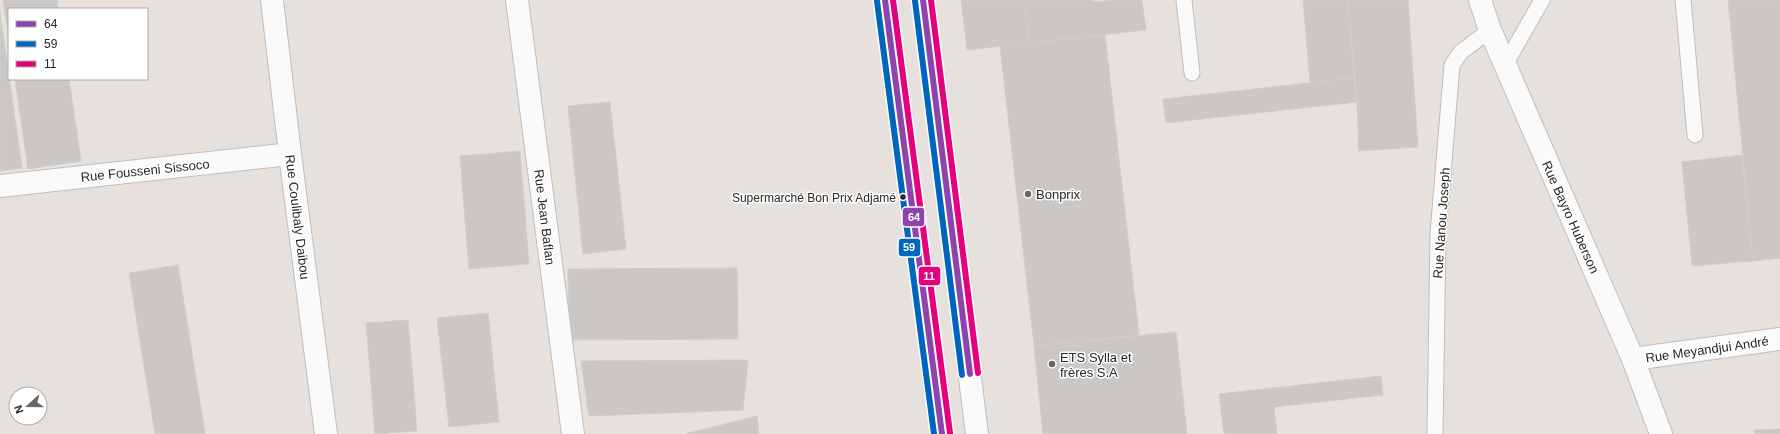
<svg xmlns="http://www.w3.org/2000/svg" width="1780" height="434" viewBox="0 0 1780 434" font-family="Arial,sans-serif">
  <style>
    .building { fill: #cbc7c4; stroke: #d1cdc8 }
    .lines { fill: none; stroke-linecap: round; stroke-linejoin: round }
    .service-casing { stroke: #bfbebe; stroke-width: 17 }
    .minor-casing { stroke: #bfbebe; stroke-width: 24 }
    .tertiary-casing { stroke: #bfbebe; stroke-width: 24 }
    .service { stroke: #fbfafa; stroke-width: 15 }
    .minor { stroke: #fbfafa; stroke-width: 22 }
    .tertiary { stroke: #fbfafa; stroke-width: 22 }
    .bus-1-casing { stroke: #fff; stroke-width: 9 }
    .bus-2-casing { stroke: #fff; stroke-width: 9 }
    .bus-3-casing { stroke: #fff; stroke-width: 9 }
    .bus-1 { stroke: #8e44ad; stroke-width: 6 }
    .bus-2 { stroke: #0065bd; stroke-width: 6 }
    .bus-3 { stroke: #e5007d; stroke-width: 6 }
    .poi-dot { fill: #6a6866; stroke: #fff; stroke-width: 1.5 }
    .bus-dot { fill: #272727; stroke: #fff; stroke-width: 1.5 }
    .labels { text-anchor: middle; stroke-width: 3; stroke-linejoin: round; paint-order: stroke }
    .bus-label { font-size: 12px; fill: #272727; stroke: #fff; text-anchor: end }
    .street-label { font-size: 13px; fill: #272727; stroke: #fff }
    .poi-label { font-size: 13px; fill: #272727; stroke: #fff; text-anchor: start }
    .line-badge { stroke: #fff; stroke-width: 1.5 }
    .badge-label { font-size: 11px; text-anchor: middle; font-weight: bold; fill: #fff }
  </style>
  <rect width="100%" height="100%" fill="#e6e1dc"/>
  <g class="building">
    <path d="M3,0H57L58,9H9V39Z"/>
    <path d="M961,0H1024L1029,43L967,50Z"/>
    <path d="M1024,0H1093V2L1115,0H1142L1146,30L1029,43Z"/>
    <path d="M1303,0H1348L1354,78L1310,83Z"/>
    <path d="M1348,0H1408L1418,147L1359,151L1357,102Z"/>
    <path d="M1728,0H1780V258L1753,261Z"/>
    <path d="M0,12L22,168L0,171Z"/>
    <path d="M1105,35L1139,335L1034,346L1000,46Z"/>
    <path d="M1354,78L1357,102L1166,123L1163,99Z"/>
    <path d="M15,79H69L81,161L28,169Z"/>
    <path d="M610,102L626,249L583,254L568,106Z"/>
    <path d="M520,151L529,264L469,269L460,156Z"/>
    <path d="M1742,155L1753,261L1692,266L1682,162Z"/>
    <path d="M178,265L205,434H155L129,273Z"/>
    <path d="M737,268L738,339L569,340L568,269Z"/>
    <path d="M488,313L499,422L449,427L437,318Z"/>
    <path d="M408,320L417,431L375,434L366,323Z"/>
    <path d="M1176,332L1187,434H1043L1034,346Z"/>
    <path d="M748,360L743,410L589,416L581,361Z"/>
    <path d="M1381,376L1383,395L1274,407L1277,434H1224L1219,394Z"/>
    <path d="M757,416L759,434H685Z"/>
    <path d="M1780,429V434H1755V430Z"/>
  </g>
  <g class="lines">
    <g class="service-casing">
      <g id="service">
        <path d="M1184,0L1192,73"/>
        <path d="M1683,0L1695,135"/>
        <path d="M1505,65L1542,0"/>
        <path d="M1435,434L1438,234L1452,65L1461,52L1490,30"/>
      </g>
    </g>
    <g class="minor-casing">
      <g id="minor">
        <path d="M272,0L290,154L326,434"/>
        <path d="M517,0L573,434"/>
        <path d="M1480,0L1490,30L1633,359L1661,434"/>
        <path d="M0,186L290,154"/>
        <path d="M1633,359L1780,339"/>
      </g>
    </g>
    <g class="tertiary-casing">
      <g id="tertiary">
        <path d="M885,0L942,434"/>
        <path d="M923,0L977,434"/>
      </g>
    </g>
    <use href="#service" class="service"/>
    <use href="#minor" class="minor"/>
    <use href="#tertiary" class="tertiary"/>
    <g class="bus-1-casing">
      <g id="bus-1">
        <path d="M885,0L942,434"/>
        <path d="M923,0L970,374"/>
      </g>
    </g>
    <g class="bus-2-casing">
      <g id="bus-2">
        <path d="M877,1L934,434"/>
        <path d="M915,1L962,375"/>
      </g>
    </g>
    <g class="bus-3-casing">
      <g id="bus-3">
        <path d="M893,0L950,433"/>
        <path d="M931,0L978,373"/>
      </g>
    </g>
    <use href="#bus-1" class="bus-1"/>
    <use href="#bus-2" class="bus-2"/>
    <use href="#bus-3" class="bus-3"/>
  </g>
  <g class="poi-dot">
    <circle cx="1028" cy="194" r="4"/>
    <circle cx="1052" cy="364" r="4"/>
  </g>
  <circle class="bus-dot" cx="903" cy="197" r="3.5"/>
  <g class="labels">
    <g class="bus-label">
      <text x="896" y="202">Supermarché Bon Prix Adjamé</text>
    </g>
    <g class="street-label">
      <text transform="translate(145 170) rotate(-6)" y="5">Rue Fousseni Sissoco</text>
      <text transform="translate(298 217) rotate(83)" y="5">Rue Coulibaly Daibou</text>
      <text transform="translate(545 217) rotate(83)" y="5">Rue Jean Baflan</text>
      <text transform="translate(1571 217) rotate(66)" y="5">Rue Bayro Huberson</text>
      <text transform="translate(1441 223) rotate(-86)" y="5">Rue Nanou Joseph</text>
      <text transform="translate(1707 349) rotate(-8)" y="5">Rue Meyandjui André</text>
    </g>
    <g class="poi-label">
      <text x="1036" y="199">Bonprix</text>
      <text x="1060" y="362">ETS Sylla et<tspan x="1060" dy="15">frères S.A</tspan></text>
    </g>
  </g>
  <g class="line-badge">
    <rect x="902" y="207" width="23" height="20" rx="4" fill="#8e44ad"/>
    <rect x="898" y="238" width="23" height="19" rx="4" fill="#0065bd"/>
    <rect x="918" y="266" width="23" height="20" rx="4" fill="#e5007d"/>
  </g>
  <g class="badge-label">
    <text x="914" y="221">64</text>
    <text x="909" y="251">59</text>
    <text x="929" y="280">11</text>
  </g>
  <rect x="8" y="8" width="140" height="72" fill="#ffffff" stroke="#a9a9a9"/>
  <rect x="16" y="21" width="20" height="6" fill="#8e44ad" stroke="#a9a9a9"/>
  <text x="44" y="28" font-size="12" fill="#272727">64</text>
  <rect x="16" y="41" width="20" height="6" fill="#0065bd" stroke="#a9a9a9"/>
  <text x="44" y="48" font-size="12" fill="#272727">59</text>
  <rect x="16" y="61" width="20" height="6" fill="#e5007d" stroke="#a9a9a9"/>
  <text x="44" y="68" font-size="12" fill="#272727">11</text>
  <g transform="translate(28 406) rotate(249)"><circle r="19" fill="#ffffff" stroke="#a9a9a9"/>
  <path d="M0-3L7 15L0 10L-7 15Z" fill="#6a6866"/>
  <text y="-6" font-size="11" font-weight="bold" text-anchor="middle" fill="#272727">N</text>
  </g>
</svg>
